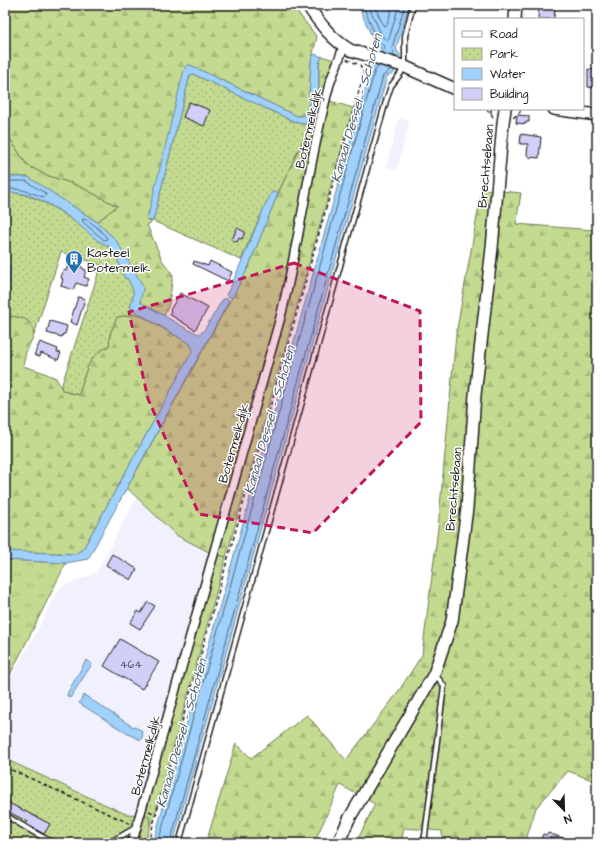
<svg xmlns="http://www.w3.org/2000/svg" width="602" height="848" viewBox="0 0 602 848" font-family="'Architects Daughter',sans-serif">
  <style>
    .built { fill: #f1f1fd }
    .grass { fill: url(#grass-tufts); stroke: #707b56 }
    .forest { fill: url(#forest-firs); stroke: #707b56 }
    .park { fill: url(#park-dots); stroke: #707b56 }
    .water { fill: #9fd1fc; stroke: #6b89a2 }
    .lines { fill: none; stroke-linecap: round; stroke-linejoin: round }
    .shore { stroke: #506476; stroke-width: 1 }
    .building { fill: #d1cff8; stroke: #1c1c1c }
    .service-casing { stroke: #1c1c1c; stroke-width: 7 }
    .minor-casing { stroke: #1c1c1c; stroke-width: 11 }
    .secondary-casing { stroke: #1c1c1c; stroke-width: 14 }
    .path { stroke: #1c1c1c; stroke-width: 1.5; stroke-dasharray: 4 3; stroke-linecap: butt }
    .service { stroke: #fff; stroke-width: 4 }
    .minor { stroke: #fff; stroke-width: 8 }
    .secondary { stroke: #fff; stroke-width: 11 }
    .marked { fill: #c2185b; fill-opacity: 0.2; stroke: #c2185b; stroke-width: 3; stroke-dasharray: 8 5; stroke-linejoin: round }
    .labels { text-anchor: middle; stroke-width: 3; stroke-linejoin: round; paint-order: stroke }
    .number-label { font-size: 11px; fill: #494953 }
    .street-label { font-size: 13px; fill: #1c1c1c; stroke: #fff }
    .poi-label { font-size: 13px; fill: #1c1c1c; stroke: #fff; text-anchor: start }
    .water-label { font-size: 14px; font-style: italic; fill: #4a5b6a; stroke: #fff }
  </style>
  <defs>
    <pattern id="grass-tufts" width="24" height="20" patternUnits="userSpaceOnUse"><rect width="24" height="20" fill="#c3da90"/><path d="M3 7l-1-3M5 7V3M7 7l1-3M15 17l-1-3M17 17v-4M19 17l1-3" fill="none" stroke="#a7ba7c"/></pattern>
    <pattern id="forest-firs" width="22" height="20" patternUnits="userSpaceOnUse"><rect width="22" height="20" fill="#c3da90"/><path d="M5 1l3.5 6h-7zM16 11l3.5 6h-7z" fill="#a7ba7c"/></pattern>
    <pattern id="park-dots" width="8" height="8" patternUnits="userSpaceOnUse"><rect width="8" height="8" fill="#c3da90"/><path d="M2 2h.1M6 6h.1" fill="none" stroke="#a7ba7c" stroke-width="1.8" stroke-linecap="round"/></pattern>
  </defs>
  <rect width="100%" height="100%" fill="#fff"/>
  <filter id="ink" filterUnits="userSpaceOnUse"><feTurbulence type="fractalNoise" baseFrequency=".025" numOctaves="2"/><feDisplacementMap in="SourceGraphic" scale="8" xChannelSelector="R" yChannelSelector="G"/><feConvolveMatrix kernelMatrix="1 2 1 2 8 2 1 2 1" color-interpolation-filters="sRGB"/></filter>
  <g filter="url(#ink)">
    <g class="built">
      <path d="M399,118L410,121L397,170L386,167Z"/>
      <path d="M142,488L176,535L209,552L135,816L126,814L5,759V689L61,587L96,573Z"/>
    </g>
    <g class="grass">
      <path d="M5,131L27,165L46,175L77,185L117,206L97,222L28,177H5Z"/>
      <path d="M209,552L226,557L155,814L150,826L149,816H135Z"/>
      <path d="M5,560L66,563L5,685Z"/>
    </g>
    <g class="forest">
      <path d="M5,5H292L317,37L311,62L308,112L302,116H297L190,65L147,220L152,222L147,225L162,260L173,275L169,304L164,316L140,302L116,240L97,222L117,206L77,185L46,175L27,165L5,131Z"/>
      <path d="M321,56L335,60L324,99L353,108L226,557L209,552L176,535L127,488L249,266L278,193L315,115L319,98V64Z"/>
      <path d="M482,189L521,193L516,224L594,230L597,199V782L568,771L536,808L525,843H442V831L404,828L401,843H356L375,804L340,785L314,843H206L236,743L251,758L307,715L346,760L396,695L422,655L438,528L456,334Z"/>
      <path d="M138,314L190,344L193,350L83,549L75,554L5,551V324L12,316L25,319L33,325L34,335L26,352L23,366L42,372L56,378L63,391L79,395C86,373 85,357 109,346L110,334L117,317Z"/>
    </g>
    <g class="park">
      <path d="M193,74L295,122L306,125L311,123L278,193L275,191L266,203L241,260L153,221L190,75Z"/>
      <path d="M11,192C45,197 70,218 97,239C101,243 108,246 112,250C117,256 122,271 125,279L127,278C130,284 135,290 133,297C132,301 130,304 131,309L138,314L117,317L110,334L109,346C87,356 85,373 79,395L63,391L61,387L101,265L61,252L34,335C31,319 27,319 12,316L5,324V307L6,305L10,269L5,257V194Z"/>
      <path d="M5,759L126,814C134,815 143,813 149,816L150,826L145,843H5Z"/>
    </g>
    <g class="water">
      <path d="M358,5H409L396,49L400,55L394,73L387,76L173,843H153L372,64L376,65L381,48L379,47L378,45L374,44L372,37Z"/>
      <path d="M315,54L322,57C320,60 319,63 319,66C317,83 326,135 295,122L193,74L190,75L153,221L147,220L183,74L186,66L190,65L297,116H302L308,112L311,62L313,55Z"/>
      <path d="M5,177H28L97,222L116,240L142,284L143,289L140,302L189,330L199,334L203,332L223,299H228L229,301L88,559L66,563L5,560V551L75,554L83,549L193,350L190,344L131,309C130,304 132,302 133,297C135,290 130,284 127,278L125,279C122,271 117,256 112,250C109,246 102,243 97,240C76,222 34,186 5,194Z"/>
      <path d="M275,191L278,193L249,266L232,298L226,295L232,284L266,203L272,192Z"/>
      <path d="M5,257L10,269L9,292L5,307Z"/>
      <path d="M87,660L92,664L70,698L67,696L68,692L85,662Z"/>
      <path d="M84,695L130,725L141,730L143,735L141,740L128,734L79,703L82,698Z"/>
    </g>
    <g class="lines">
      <g class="shore">
        <path d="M363,5L377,40L384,46L383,53"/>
        <path d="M368,5L382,36L387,41L389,39L399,5"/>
        <path d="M374,5L383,25L385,26L387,25L393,5"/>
        <path d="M395,57L392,48L405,5"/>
        <path d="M5,181H26L45,193L46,195L43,197C31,193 18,186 5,190"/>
        <path d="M83,219C92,221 100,230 106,237L107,239L104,240L83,222Z"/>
        <path d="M158,843L375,70L380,66"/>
        <path d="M170,843L383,76L391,69"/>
      </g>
    </g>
    <g class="building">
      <path d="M539,5H555L554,19H538Z"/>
      <path d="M588,69L597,70V88L588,87Z"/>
      <path d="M189,102L210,110L204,126L183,117Z"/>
      <path d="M517,115L529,116V122H526V124L516,123Z"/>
      <path d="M521,134L541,137L539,158L529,157L527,155L528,144H520Z"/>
      <path d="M237,228L245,232L242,239L239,238L237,242L232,240Z"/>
      <path d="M194,261L208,266L210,261L232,272L228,281L193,264Z"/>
      <path d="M68,264L82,267L83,269L86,270L84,277L89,279L86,286L76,283L73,290L61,286L63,279L61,278L63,270L66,271Z"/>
      <path d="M180,293L208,308L195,330L169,314L171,311L170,310Z"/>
      <path d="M78,297L85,299L77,325L70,322Z"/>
      <path d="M50,321L67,326L65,334H63L62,337L47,333Z"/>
      <path d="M40,342L58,349L57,352L61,353L58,360L41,353L40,357L34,355Z"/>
      <path d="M112,554L137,569L131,580L106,565Z"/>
      <path d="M148,602L155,606L140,629L130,623L138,611L141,613Z"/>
      <path d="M120,639L159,662L142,689L104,666Z"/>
      <path d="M5,801L50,824L44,834L26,824L28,822L5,810Z"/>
      <path d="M548,833L575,842V843L540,842L543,834L547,835Z"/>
    </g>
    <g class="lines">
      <g class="service-casing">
        <g id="service">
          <path d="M5,815L35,833L54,843"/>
          <path d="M109,843L135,828"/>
          <path d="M179,843L386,101L391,86L401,73L405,61V36L413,5"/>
          <path d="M424,843L444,686L435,674"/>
        </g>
      </g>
      <g class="minor-casing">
        <path id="minor" d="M132,843L280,319C300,242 308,163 329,86C333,73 339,60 344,46"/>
      </g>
      <g class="secondary-casing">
        <g id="secondary">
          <path d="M307,5C319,22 331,39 350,50L403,66L455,89"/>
          <path d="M515,19L516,5"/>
          <path d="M554,109L597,115"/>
          <path d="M338,843L349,819L434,674L452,621L467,508L475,395L492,248L503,123L505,109"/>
        </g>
      </g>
      <g class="path">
        <path d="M486,109L491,113L494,120"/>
        <path d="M491,113V109"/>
        <path d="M513,118L520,112V109"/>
        <path d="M5,767L131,824"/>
        <path d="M149,811L156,814"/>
        <path d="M148,843L364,73L360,65L346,59"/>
      </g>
      <use href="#service" class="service"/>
      <use href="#minor" class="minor"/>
      <use href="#secondary" class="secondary"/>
    </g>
  </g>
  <path class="marked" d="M294,263L420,311L421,422L313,533L199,514L148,399L129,312Z"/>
  <defs>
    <g id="building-pin" transform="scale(0.9)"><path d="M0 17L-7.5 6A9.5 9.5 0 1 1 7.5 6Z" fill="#1f6fb2" stroke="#fff"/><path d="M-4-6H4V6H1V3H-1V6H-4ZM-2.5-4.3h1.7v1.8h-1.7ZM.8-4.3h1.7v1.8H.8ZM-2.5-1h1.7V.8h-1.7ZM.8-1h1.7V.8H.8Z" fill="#fff"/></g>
  </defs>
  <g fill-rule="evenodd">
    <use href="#building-pin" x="74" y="259"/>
  </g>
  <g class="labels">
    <g class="number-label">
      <text x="131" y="668">464</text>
    </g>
    <g class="street-label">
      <text transform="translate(308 128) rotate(-77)" y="5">Botermelkdijk</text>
      <text transform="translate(485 166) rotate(-85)" y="5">Brechtsebaan</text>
      <text transform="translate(233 443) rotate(-74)" y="5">Botermelkdijk</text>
      <text transform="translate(453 489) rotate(-85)" y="5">Brechtsebaan</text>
      <text transform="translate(145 755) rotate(-75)" y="5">Botermelkdijk</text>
    </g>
    <g class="poi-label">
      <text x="87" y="257">Kasteel<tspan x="87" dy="15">Botermelk</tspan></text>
    </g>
    <g class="water-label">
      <text transform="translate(356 108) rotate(-74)" y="5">Kanaal Dessel - Schoten</text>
      <text transform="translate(269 420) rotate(-74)" y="5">Kanaal Dessel - Schoten</text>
      <text transform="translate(181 733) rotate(-74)" y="5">Kanaal Dessel - Schoten</text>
    </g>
  </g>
  <rect width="602" height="848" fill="none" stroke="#fff" stroke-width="20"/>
  <rect x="10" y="10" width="582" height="828" fill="none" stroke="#1c1c1c" stroke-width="1.5" filter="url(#ink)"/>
  <rect x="454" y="18" width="130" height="92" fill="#ffffff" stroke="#a4a4a4"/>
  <rect x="462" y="31" width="20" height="6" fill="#ffffff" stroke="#a4a4a4"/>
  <text x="490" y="38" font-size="12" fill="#1c1c1c">Road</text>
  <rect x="462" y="48" width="20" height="12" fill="url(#park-dots)" stroke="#a4a4a4"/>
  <text x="490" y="58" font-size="12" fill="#1c1c1c">Park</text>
  <rect x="462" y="68" width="20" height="12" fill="#9fd1fc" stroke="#a4a4a4"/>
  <text x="490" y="78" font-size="12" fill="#1c1c1c">Water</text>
  <rect x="462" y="88" width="20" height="12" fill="#d1cff8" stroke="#a4a4a4"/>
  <text x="490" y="98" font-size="12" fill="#1c1c1c">Building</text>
  <g transform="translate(564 810) rotate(157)" stroke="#ffffff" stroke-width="3" paint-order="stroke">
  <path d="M0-3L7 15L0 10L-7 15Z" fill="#1c1c1c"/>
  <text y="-6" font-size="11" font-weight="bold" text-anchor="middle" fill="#1c1c1c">N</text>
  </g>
</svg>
